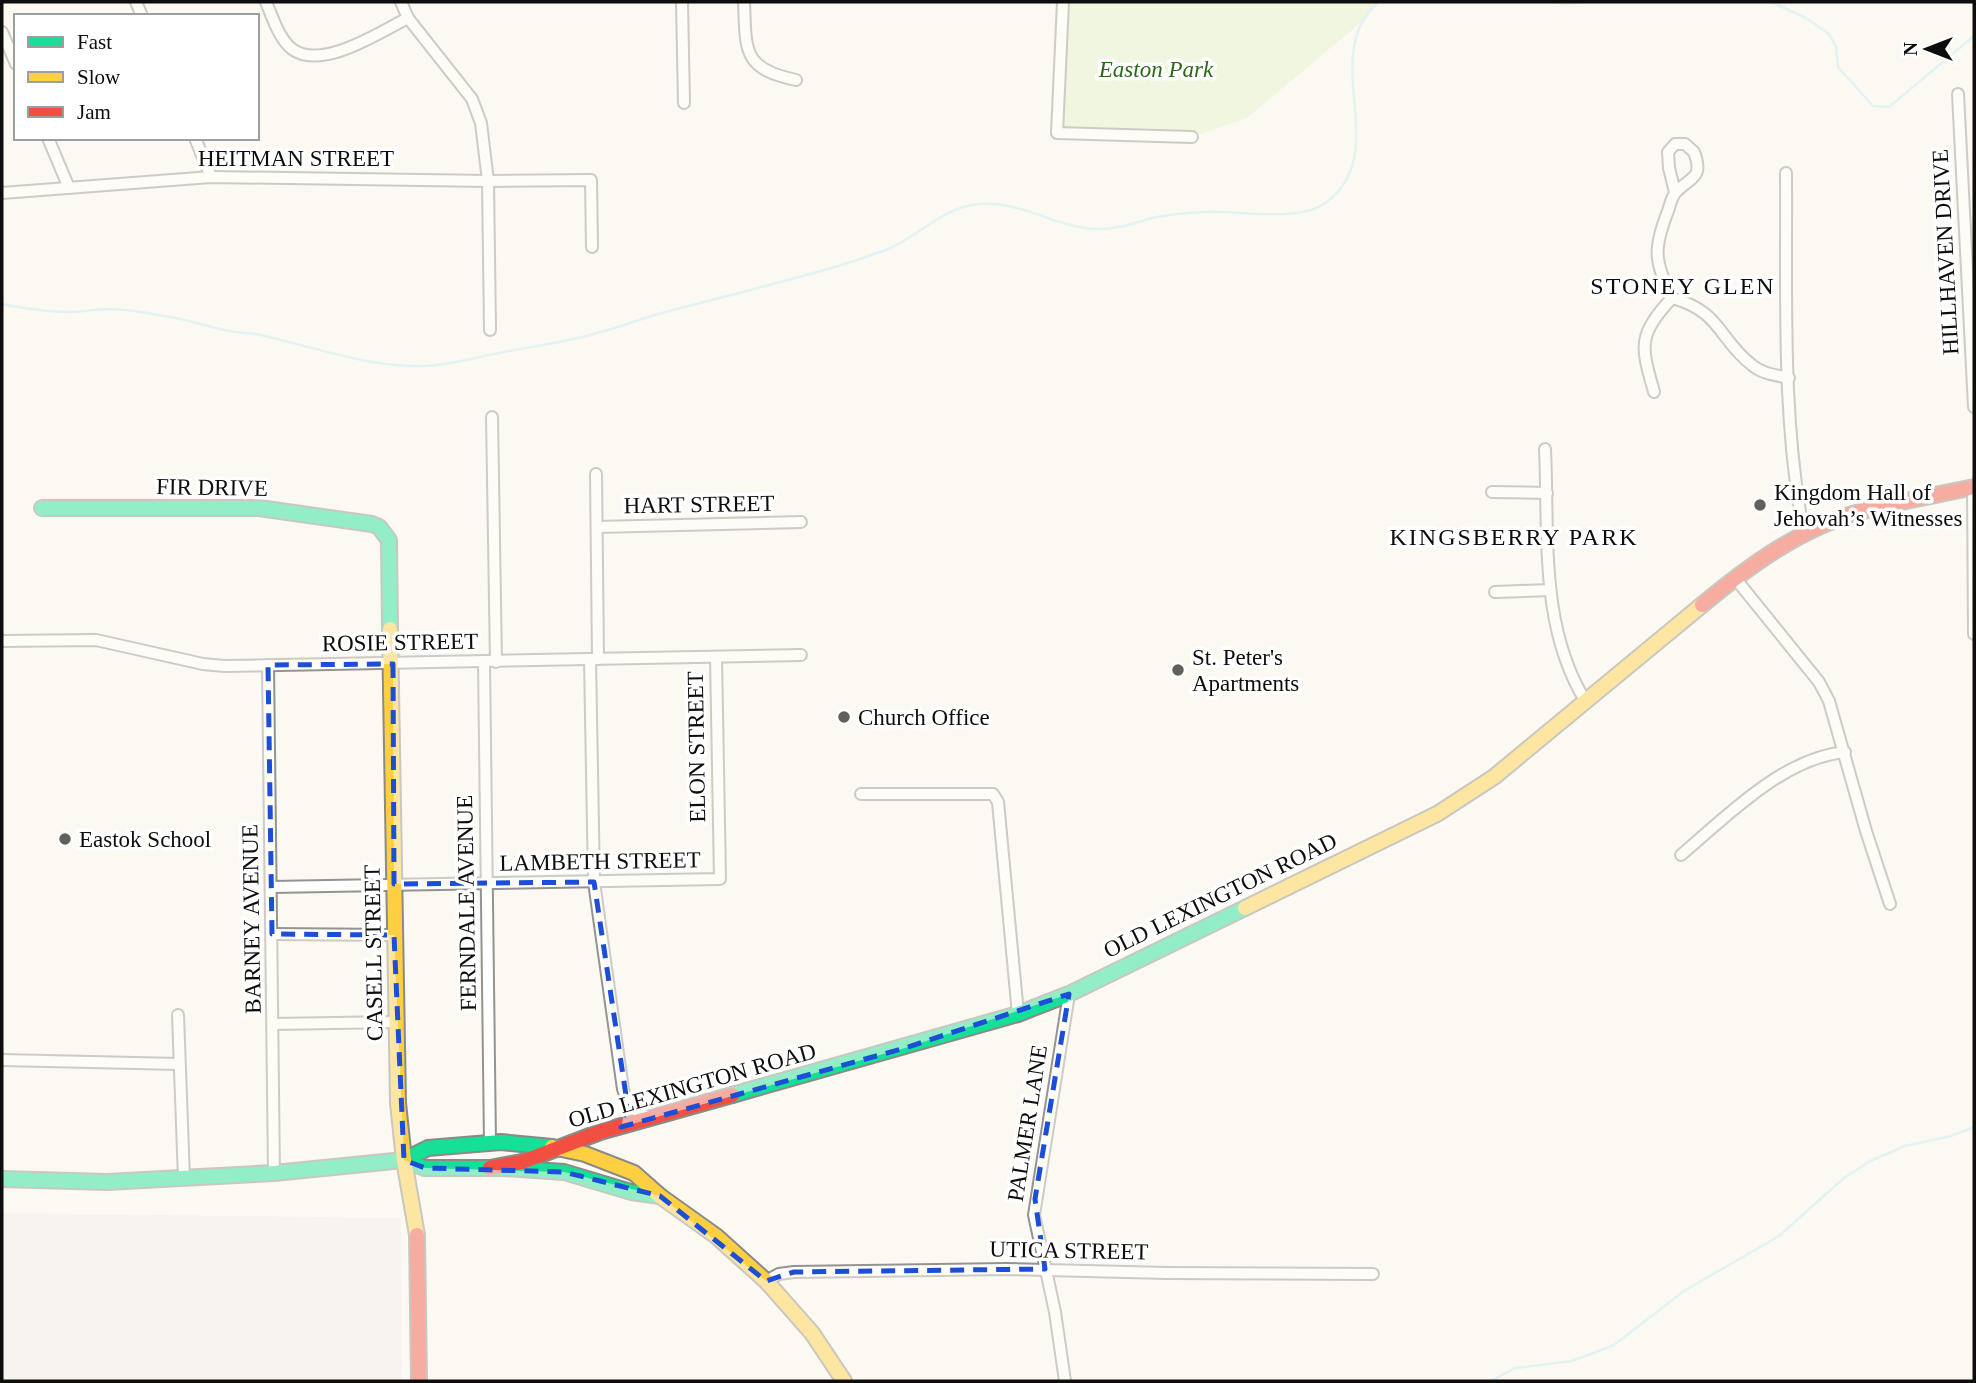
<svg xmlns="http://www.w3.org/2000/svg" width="1976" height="1383" viewBox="0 0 1976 1383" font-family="Georgia,serif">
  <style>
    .industrial { fill: #f2ebee }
    .green { fill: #e5f2cf }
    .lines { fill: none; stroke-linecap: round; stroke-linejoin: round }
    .stream { stroke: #c5e8f7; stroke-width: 2.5 }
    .street-casing { stroke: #949390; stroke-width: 14 }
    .fast-casing { stroke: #8b8a86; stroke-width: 18 }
    .slow-casing { stroke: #8b8a86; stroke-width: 18 }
    .jam-casing { stroke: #8b8a86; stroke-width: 18 }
    .street { stroke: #fefefd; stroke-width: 10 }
    .fast { stroke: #16e098; stroke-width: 14 }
    .slow { stroke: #ffcf43; stroke-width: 14 }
    .jam { stroke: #f24e42; stroke-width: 14 }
    .marked { fill: none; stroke: #1d4ed8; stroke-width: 5; stroke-dasharray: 14 9; stroke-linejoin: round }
    .poi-dot { fill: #60605d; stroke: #fff; stroke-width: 2.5 }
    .labels { text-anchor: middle; stroke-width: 7; stroke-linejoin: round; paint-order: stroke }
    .park-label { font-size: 23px; font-style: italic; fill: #2d681a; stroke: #fff }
    .street-label { font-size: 23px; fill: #0d0d0d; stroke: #fff }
    .poi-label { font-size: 23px; fill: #0d0d0d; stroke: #fff; text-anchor: start }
    .neighbourhood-label { font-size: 24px; letter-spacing: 2px; fill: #0d0d0d; stroke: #fff }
  </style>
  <rect width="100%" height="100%" fill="#fbf9f1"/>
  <path class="industrial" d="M2,1213L401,1218L402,1381H2Z"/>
  <path class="green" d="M1063,2H1379L1364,20L1247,118L1192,137L1057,133Z"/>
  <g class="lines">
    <g class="stream">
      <path d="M1554,2L1565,4L1586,2"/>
      <path d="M1771,2L1806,18L1829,34L1836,47L1838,67L1873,106L1889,107L1974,36"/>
      <path d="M2,304C26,309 48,312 73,312C86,311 99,309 112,309C133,310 155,314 175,318C194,321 211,328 230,331C240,333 251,333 261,335C315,347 369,368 425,366C452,365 477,357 504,352C535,346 567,342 597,333C618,328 637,320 658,314C689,306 720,298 750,290C796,278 844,266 888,249C919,236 944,206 980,204C1022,201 1054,227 1095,229C1114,230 1131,224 1149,219C1166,214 1186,213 1204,212C1236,210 1295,222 1322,205C1397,157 1315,54 1379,2"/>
      <path d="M1491,1381L1515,1368L1572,1361L1614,1345L1684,1291L1779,1236L1844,1178L1870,1161L1905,1146L1951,1136L1974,1127"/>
    </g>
    <g class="street-casing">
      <g id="street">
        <path d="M136,2L142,16"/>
        <path d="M266,2C272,16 279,39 292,49C322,71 380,32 408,18"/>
        <path d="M401,2L408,18L472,99L481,123L488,181L490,330"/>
        <path d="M682,2L684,103"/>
        <path d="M744,2C746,50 742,69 796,80"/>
        <path d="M1063,2L1057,133L1192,137"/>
        <path d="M2,32L16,64"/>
        <path d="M1958,94L1974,407"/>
        <path d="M48,138L69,188"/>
        <path d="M195,138L211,177"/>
        <path d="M1786,173C1787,292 1781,416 1804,534"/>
        <path d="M2,193L211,177L488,181L591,180L592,247"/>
        <path d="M1672,298C1654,261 1653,249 1668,211C1670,205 1672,195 1677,191C1691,177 1704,178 1694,152L1685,144H1675L1668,152L1669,168L1675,192"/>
        <path d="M1654,392C1641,346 1637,336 1672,298C1721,311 1719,340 1752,365C1762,374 1776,375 1789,378"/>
        <path d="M492,417L496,662"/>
        <path d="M1545,449C1549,534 1539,627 1586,702"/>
        <path d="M596,474L598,659"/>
        <path d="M1973,487L1974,634"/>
        <path d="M1492,492L1547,493"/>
        <path d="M597,527L801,522"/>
        <path d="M1735,578L1819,682L1829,701L1866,831L1890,904"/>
        <path d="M1495,592L1550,590"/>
        <path d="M2,641L96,640L203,664L224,666L801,655"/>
        <path d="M590,659L594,882L623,1089C628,1105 636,1115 653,1117"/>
        <path d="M484,662L490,1143"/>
        <path d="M268,665L274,1173"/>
        <path d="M861,794H993L998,802L1018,1014"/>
        <path d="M1681,855C1727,816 1783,758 1845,752"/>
        <path d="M272,887L720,879L716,657"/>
        <path d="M272,934L394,935"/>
        <path d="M178,1015L184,1179"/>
        <path d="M273,1024L397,1022"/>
        <path d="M2,1060L179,1064"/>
        <path d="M766,1281L779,1274L794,1272L1007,1269L1167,1273L1373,1274"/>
        <path d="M1065,1381L1055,1312L1034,1215L1069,994"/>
      </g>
    </g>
    <g class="fast-casing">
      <g id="fast">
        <path d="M42,508H259L372,524L379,527L389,540L390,629"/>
        <path d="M732,1095L1018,1014L1069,994L1245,908"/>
        <path d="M404,1160L425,1168H504L564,1172L631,1192L660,1196"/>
        <path d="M2,1179L107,1182L274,1173L404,1160L428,1148L501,1142L552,1147"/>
      </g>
    </g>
    <g class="slow-casing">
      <g id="slow">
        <path d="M390,629L398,1103L404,1160L417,1235"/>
        <path d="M1245,908L1437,814L1494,777L1702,605"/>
        <path d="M552,1147L585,1154L634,1173L660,1196L716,1236L766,1281L812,1333L844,1381"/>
      </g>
    </g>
    <g class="jam-casing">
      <g id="jam">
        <path d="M1702,605C1750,565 1802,527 1863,511C1900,501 1937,495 1974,487"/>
        <path d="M490,1168L522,1162L600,1132L732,1095"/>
        <path d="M417,1235L419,1381"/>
      </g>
    </g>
    <use href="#street" class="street"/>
    <use href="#fast" class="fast"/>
    <use href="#slow" class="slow"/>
    <use href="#jam" class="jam"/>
  </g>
  <path d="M0 0H1976V1383H0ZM393,664L394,884L594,882L627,1102L621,1127L905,1048L1069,994L1035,1199L1045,1269L794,1272L766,1281L660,1196L564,1172L425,1168L404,1160L394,935L272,934L268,665Z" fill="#fbf9f1" fill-opacity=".55" fill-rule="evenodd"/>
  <path class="marked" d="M393,664L394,884L594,882L627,1102L621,1127L905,1048L1069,994L1035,1199L1045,1269L794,1272L766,1281L660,1196L564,1172L425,1168L404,1160L394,935L272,934L268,665Z"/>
  <g class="poi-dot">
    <circle cx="1760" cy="505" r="7"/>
    <circle cx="1178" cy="670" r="7"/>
    <circle cx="844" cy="717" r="7"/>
    <circle cx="65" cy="839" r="7"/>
  </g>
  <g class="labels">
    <g class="park-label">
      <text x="1156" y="77">Easton Park</text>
    </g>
    <g class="street-label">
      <text x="296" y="166">HEITMAN STREET</text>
      <text transform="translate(1945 252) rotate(-93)" y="8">HILLHAVEN DRIVE</text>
      <text transform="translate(212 487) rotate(1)" y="8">FIR DRIVE</text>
      <text transform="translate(699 504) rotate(-1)" y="8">HART STREET</text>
      <text transform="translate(400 642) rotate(-1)" y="8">ROSIE STREET</text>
      <text transform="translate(696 747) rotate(-91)" y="8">ELON STREET</text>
      <text transform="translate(600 861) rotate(-1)" y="8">LAMBETH STREET</text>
      <text transform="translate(1220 895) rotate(-26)" y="8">OLD LEXINGTON ROAD</text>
      <text transform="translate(466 903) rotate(-91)" y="8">FERNDALE AVENUE</text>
      <text transform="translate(251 919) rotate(-91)" y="8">BARNEY AVENUE</text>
      <text transform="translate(373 953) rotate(-91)" y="8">CASELL STREET</text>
      <text transform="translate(692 1085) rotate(-16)" y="8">OLD LEXINGTON ROAD</text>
      <text transform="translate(1027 1123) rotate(-81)" y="8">PALMER LANE</text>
      <text transform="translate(1069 1250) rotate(1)" y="8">UTICA STREET</text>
    </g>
    <g class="poi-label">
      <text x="1774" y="500">Kingdom Hall of<tspan x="1774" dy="26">Jehovah’s Witnesses</tspan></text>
      <text x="1192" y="665">St. Peter's<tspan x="1192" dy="26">Apartments</tspan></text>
      <text x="858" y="725">Church Office</text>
      <text x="79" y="847">Eastok School</text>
    </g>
    <g class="neighbourhood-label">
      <text x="1683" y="294">STONEY GLEN</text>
      <text x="1514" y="545">KINGSBERRY PARK</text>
    </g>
  </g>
  <rect width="1976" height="1383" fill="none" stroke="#0d0d0d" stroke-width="7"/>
  <rect x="14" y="14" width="245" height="126" fill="#ffffff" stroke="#9e9e9e" stroke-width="2"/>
  <rect x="28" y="37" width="35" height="10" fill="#16e098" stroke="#9e9e9e" stroke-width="2"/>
  <text x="77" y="49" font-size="21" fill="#0d0d0d">Fast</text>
  <rect x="28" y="72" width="35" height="10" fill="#ffcf43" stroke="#9e9e9e" stroke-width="2"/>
  <text x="77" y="84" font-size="21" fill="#0d0d0d">Slow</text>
  <rect x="28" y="107" width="35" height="10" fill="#f24e42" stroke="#9e9e9e" stroke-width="2"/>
  <text x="77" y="119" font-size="21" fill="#0d0d0d">Jam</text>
  <g transform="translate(1927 49) rotate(270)" stroke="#ffffff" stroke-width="5" paint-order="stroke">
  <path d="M0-5L12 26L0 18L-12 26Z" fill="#0d0d0d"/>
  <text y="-10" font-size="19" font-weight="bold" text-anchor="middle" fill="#0d0d0d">N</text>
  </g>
</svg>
